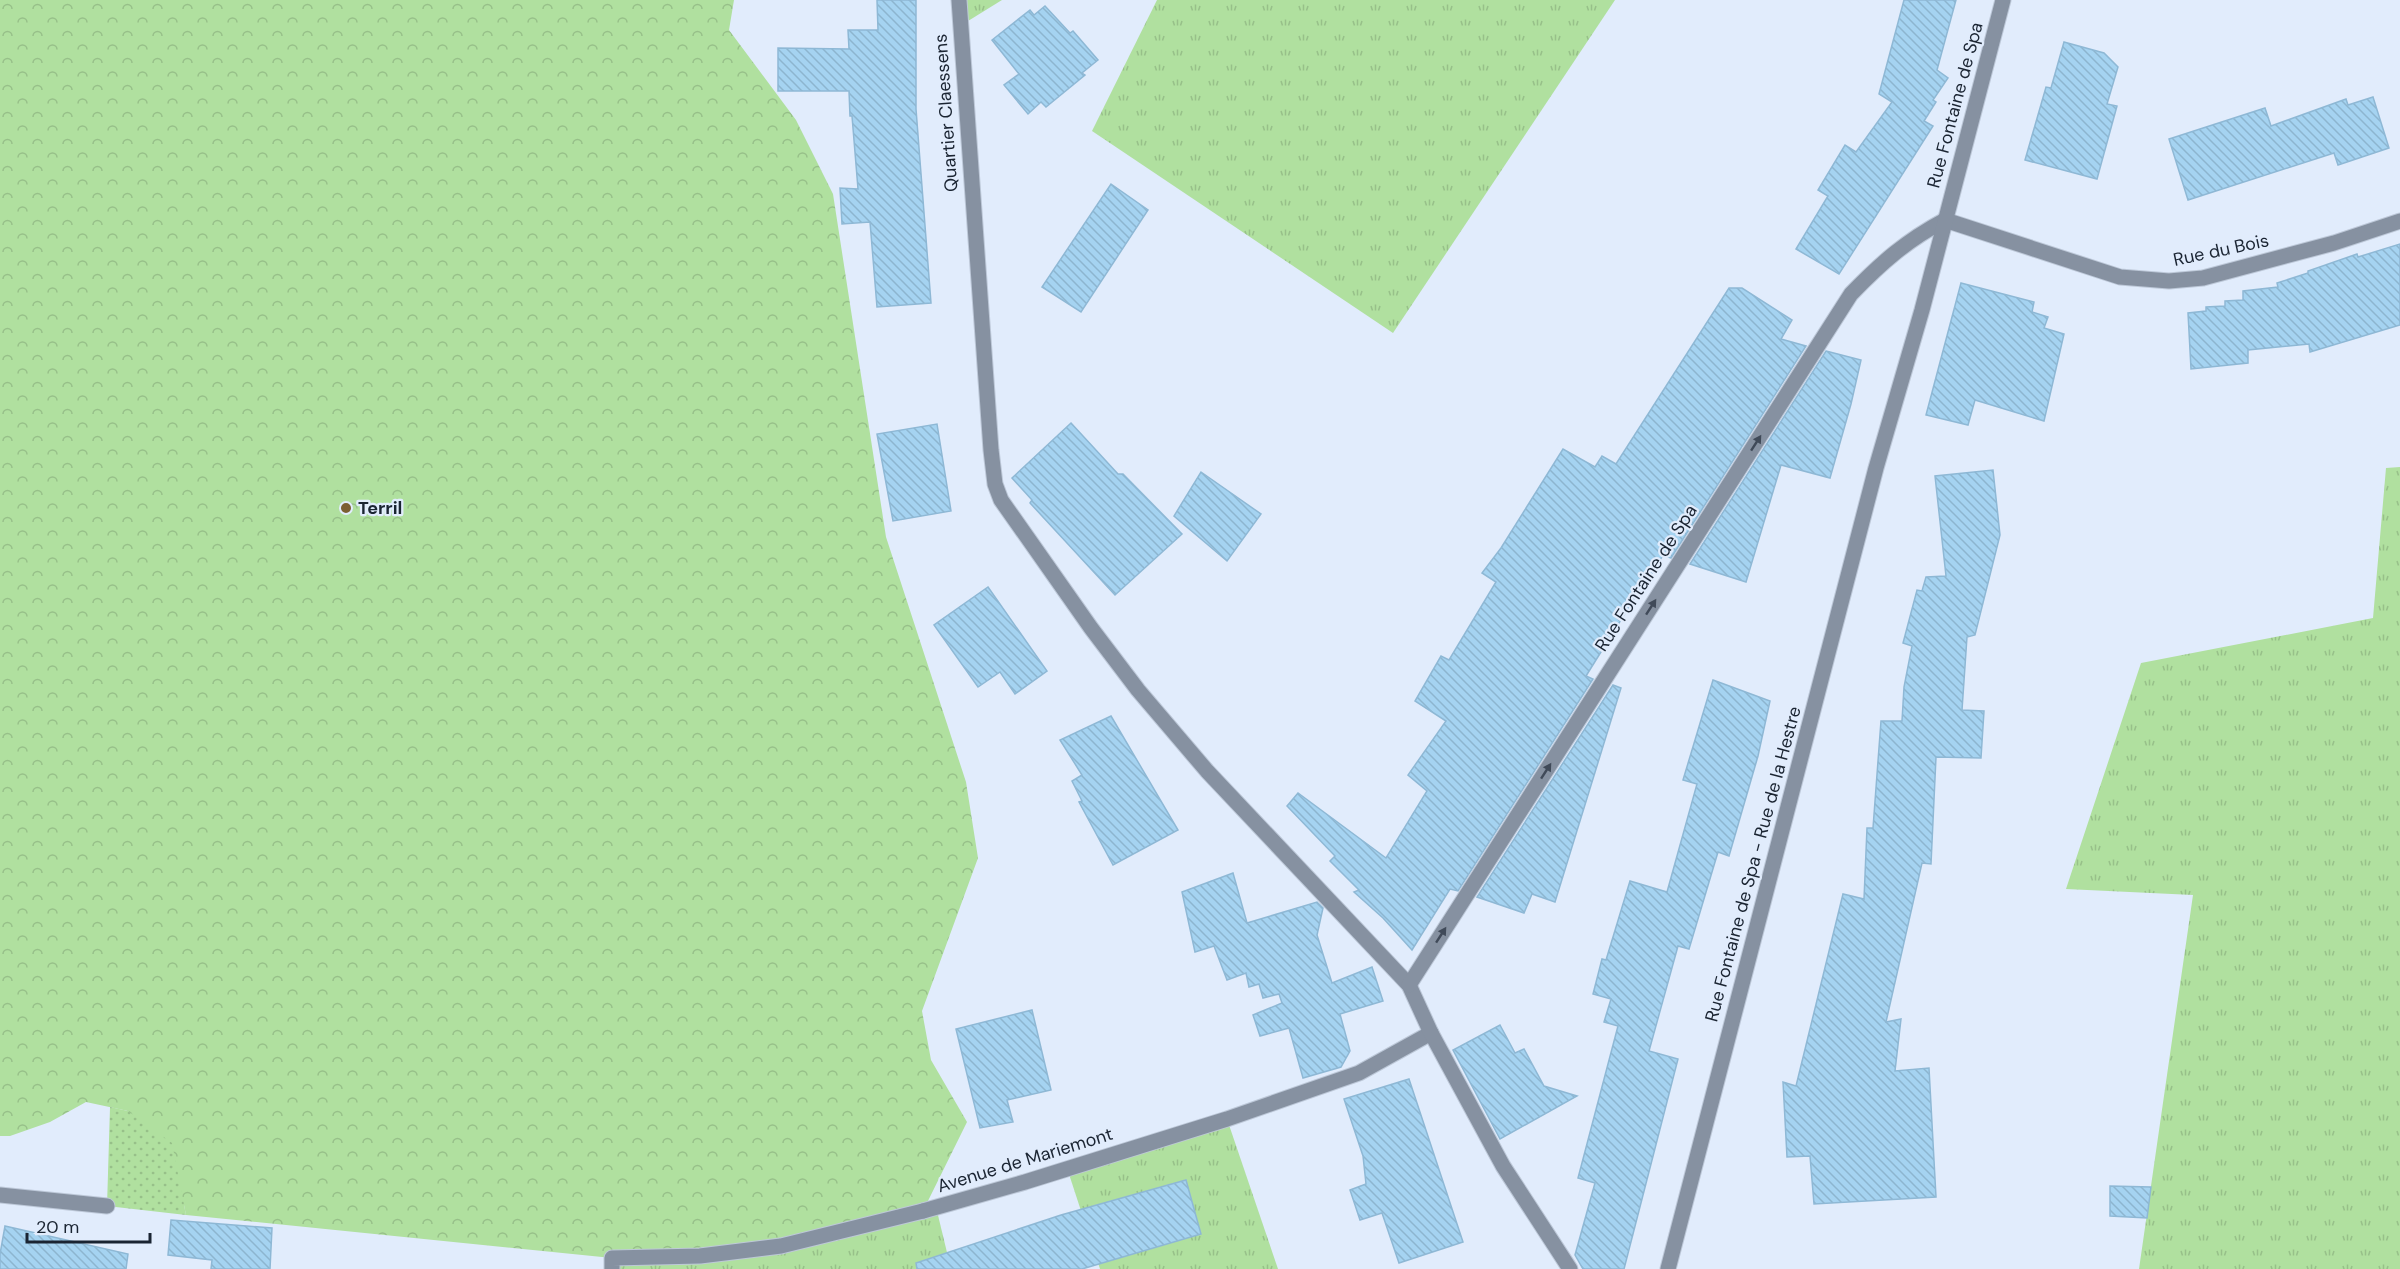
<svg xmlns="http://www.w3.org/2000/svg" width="2400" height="1269" viewBox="0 0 2400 1269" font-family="'DM Sans',sans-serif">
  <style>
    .grass { fill: url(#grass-tufts) }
    .forest { fill: url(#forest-crowns) }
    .garden { fill: url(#garden-dots) }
    .building { fill: url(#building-back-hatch); stroke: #8eb8d5; stroke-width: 1.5 }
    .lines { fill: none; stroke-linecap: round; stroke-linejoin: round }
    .service-casing { stroke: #bdc8d8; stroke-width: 17 }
    .minor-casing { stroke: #bdc8d8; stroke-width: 17 }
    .tertiary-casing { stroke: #bdc8d8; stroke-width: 17 }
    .service { stroke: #8691a1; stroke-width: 15 }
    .minor { stroke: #8691a1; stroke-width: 15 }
    .tertiary { stroke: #8691a1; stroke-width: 15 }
    .oneway { fill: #404a59 }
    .poi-dot { fill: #7b5f32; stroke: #e1ecfc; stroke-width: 2 }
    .labels { text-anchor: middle; stroke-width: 4.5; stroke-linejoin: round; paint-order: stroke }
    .street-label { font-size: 18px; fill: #1a2432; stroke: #e1ecfc }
    .poi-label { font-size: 18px; font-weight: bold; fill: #1a2432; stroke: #e1ecfc; text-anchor: start }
  </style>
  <defs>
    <pattern id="grass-tufts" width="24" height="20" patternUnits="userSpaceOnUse" patternTransform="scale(1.5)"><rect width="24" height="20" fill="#b0e09f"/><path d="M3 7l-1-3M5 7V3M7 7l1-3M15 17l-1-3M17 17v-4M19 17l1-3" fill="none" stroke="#97c089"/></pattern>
    <pattern id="forest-crowns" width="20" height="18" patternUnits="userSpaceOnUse" patternTransform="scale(1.5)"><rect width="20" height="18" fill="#b0e09f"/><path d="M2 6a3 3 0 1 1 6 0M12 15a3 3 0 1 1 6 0" fill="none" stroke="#97c089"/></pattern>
    <pattern id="garden-dots" width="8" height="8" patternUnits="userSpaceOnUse" patternTransform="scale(1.5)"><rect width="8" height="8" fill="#b0e09f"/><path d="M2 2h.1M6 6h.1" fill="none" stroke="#97c089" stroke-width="1.8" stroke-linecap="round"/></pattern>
    <pattern id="building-back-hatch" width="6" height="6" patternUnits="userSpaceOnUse" patternTransform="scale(1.5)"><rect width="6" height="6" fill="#a5d3f1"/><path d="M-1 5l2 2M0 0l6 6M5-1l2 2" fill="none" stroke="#8db5cf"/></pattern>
  </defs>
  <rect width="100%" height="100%" fill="#e1ecfc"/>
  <g class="grass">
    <path d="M959,0H1002L960,26Z"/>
    <path d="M1157,0H1615L1393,333L1092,131Z"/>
    <path d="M2400,467V1269H2139L2193,895L2066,889L2141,663L2373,618L2386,468Z"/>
    <path d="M1227,1119L1278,1269H1100L1067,1168Z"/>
    <path d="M936,1207L951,1269H612V1258Z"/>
  </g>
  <path class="forest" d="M0,0H734L729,30L796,120L833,194L886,537L966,782L978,858L922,1011L931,1060L967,1122L923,1211L781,1246L612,1258L186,1215L184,1205L128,1111L86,1102L50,1122L10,1136H0Z"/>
  <path class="garden" d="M110,1107L128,1111L172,1143L186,1215L107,1206Z"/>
  <g class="building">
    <path d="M877,0H916V109L931,303L877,307L870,222L842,224L840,188L858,189L852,116H850L849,91H778V48L849,49L848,30H878Z"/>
    <path d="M1904,0H1956L1937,70L1948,78L1933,100L1936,102L1924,121L1933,126L1839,274L1796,249L1828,196L1818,190L1845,145L1856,152L1892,102L1879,94Z"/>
    <path d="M1045,6L1070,33L1073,31L1098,60L1082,73L1085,75L1046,107L1041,102L1028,114L1004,85L1019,74L992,40L1030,10L1034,15Z"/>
    <path d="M2064,42L2104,53L2118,67L2107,104L2117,106L2097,179L2025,160L2046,87L2051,88Z"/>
    <path d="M2373,97L2389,148L2338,165L2334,153L2188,200L2169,139L2265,108L2271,126L2346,99L2348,105Z"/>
    <path d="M1111,184L1148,210L1081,312L1042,287Z"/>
    <path d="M2400,244V325L2310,352L2309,344L2248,350V363L2191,369L2188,313L2206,311V307L2225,306V301L2243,300V291L2278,287L2277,283L2308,273V271L2357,254L2358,257Z"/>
    <path d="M1961,283L2034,302L2032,312L2048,317L2044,328L2064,334L2044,421L1975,400L1968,425L1926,415Z"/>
    <path d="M1729,288H1742L1792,320L1781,339L1806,346L1671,558L1663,555L1639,595L1637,594L1586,676L1593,679L1458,891L1450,889L1412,950L1383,918L1354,892L1359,890L1330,861L1335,856L1287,806L1298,793L1386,858L1427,791L1408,775L1446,721L1415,701L1441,656L1449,660L1496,582L1482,573L1501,548L1563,449L1595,467L1602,456L1616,464Z"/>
    <path d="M1826,351L1861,360L1851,404L1830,478L1781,465L1746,582L1690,564Z"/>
    <path d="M1071,423L1118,474H1123L1182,534L1115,595L1030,503L1032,500L1012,478Z"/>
    <path d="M937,424L951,511L893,521L877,434Z"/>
    <path d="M1993,470L2000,535L1975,635L1967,637L1962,710L1984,711L1981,758L1936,757L1931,864L1922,863L1886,1022L1901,1019L1895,1071L1929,1068L1936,1197L1814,1204L1810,1156L1787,1157L1783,1082L1796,1086L1843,894L1864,899L1867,828H1873L1881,721H1902L1904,687L1912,646L1903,643L1917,590L1922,591L1926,577L1946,576L1935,476Z"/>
    <path d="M1201,472L1261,514L1227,561L1174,516Z"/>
    <path d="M988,587L1047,671L1015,694L1000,672L978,687L934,625Z"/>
    <path d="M1713,680L1770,701L1758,756L1729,856L1718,852L1689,949L1678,946L1649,1051L1678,1059L1624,1269H1583L1575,1255L1595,1183L1578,1178L1618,1026L1604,1022L1611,999L1593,994L1602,959L1606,960L1630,881L1667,892L1697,784L1683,780Z"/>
    <path d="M1613,685L1621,688L1555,902L1532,894L1524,913L1477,897Z"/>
    <path d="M1111,716L1178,830L1113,865L1079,802L1082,801L1072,781L1082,775L1060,740Z"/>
    <path d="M1233,873L1247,923L1317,902L1323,908L1317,935L1332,983L1372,967L1383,1001L1340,1014L1350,1051L1341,1067L1303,1078L1289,1028L1260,1036L1253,1015L1282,1003L1279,994L1263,998L1259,984L1249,987L1246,973L1227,980L1214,946L1195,952L1182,892Z"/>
    <path d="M1032,1010L1051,1090L1007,1100L1013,1122L980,1128L956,1029Z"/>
    <path d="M1500,1025L1515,1053L1524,1049L1544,1086L1577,1096L1500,1139L1453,1050Z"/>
    <path d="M1409,1079L1463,1242L1399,1263L1382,1213L1360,1220L1350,1190L1366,1184L1363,1156L1344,1099Z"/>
    <path d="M1186,1180L1201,1234L1082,1269H917L916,1263L1061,1215Z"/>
    <path d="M2110,1186L2151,1187L2147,1218L2110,1216Z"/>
    <path d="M171,1220L272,1228L270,1269H211L212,1260L168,1255Z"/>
    <path d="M5,1226L128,1254L126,1269H0V1254Z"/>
  </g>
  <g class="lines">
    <g class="service-casing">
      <path id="service" d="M923,1211L1025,1182L1227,1119L1359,1073L1431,1033"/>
    </g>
    <g class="minor-casing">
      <g id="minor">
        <path d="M959,0L991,450L995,484L1001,500L1091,628L1138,690L1207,771L1409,985L1431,1033L1503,1166L1570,1269"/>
        <path d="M1409,985L1851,294C1882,262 1906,241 1945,220L2120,277L2169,281L2203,278L2334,243L2400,221"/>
        <path d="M0,1195L107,1206"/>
        <path d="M612,1269V1258L700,1256L781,1246L923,1211"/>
      </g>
    </g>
    <g class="tertiary-casing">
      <path id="tertiary" d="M1668,1269L1876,468L1922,310L2003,0"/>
    </g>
    <use href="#service" class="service"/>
    <use href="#minor" class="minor"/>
    <use href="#tertiary" class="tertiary"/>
  </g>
  <defs><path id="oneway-solid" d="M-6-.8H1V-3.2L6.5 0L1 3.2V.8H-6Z" transform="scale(1.5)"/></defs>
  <g class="oneway">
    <use href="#oneway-solid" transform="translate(1756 443) rotate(-57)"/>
    <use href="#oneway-solid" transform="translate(1651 607) rotate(-57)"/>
    <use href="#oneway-solid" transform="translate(1546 771) rotate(-57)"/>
    <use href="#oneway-solid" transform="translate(1441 935) rotate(-57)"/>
  </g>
  <circle class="poi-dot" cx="346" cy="508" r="6"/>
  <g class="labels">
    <g class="street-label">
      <text transform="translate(1955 105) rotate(-75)" y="6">Rue Fontaine de Spa</text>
      <text transform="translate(946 113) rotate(-94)" y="6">Quartier Claessens</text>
      <text transform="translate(2221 250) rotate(-12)" y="6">Rue du Bois</text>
      <text transform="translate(1646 578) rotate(-57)" y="6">Rue Fontaine de Spa</text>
      <text transform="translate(1753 864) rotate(-75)" y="6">Rue Fontaine de Spa - Rue de la Hestre</text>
      <text transform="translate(1025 1160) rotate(-17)" y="6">Avenue de Mariemont</text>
    </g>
    <g class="poi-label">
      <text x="358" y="514">Terril</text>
    </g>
  </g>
  <path d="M27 1233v9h123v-9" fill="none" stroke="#1a2432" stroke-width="3"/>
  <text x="36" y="1233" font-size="18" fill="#1a2432" stroke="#e1ecfc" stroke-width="4.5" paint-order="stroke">20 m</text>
</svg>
